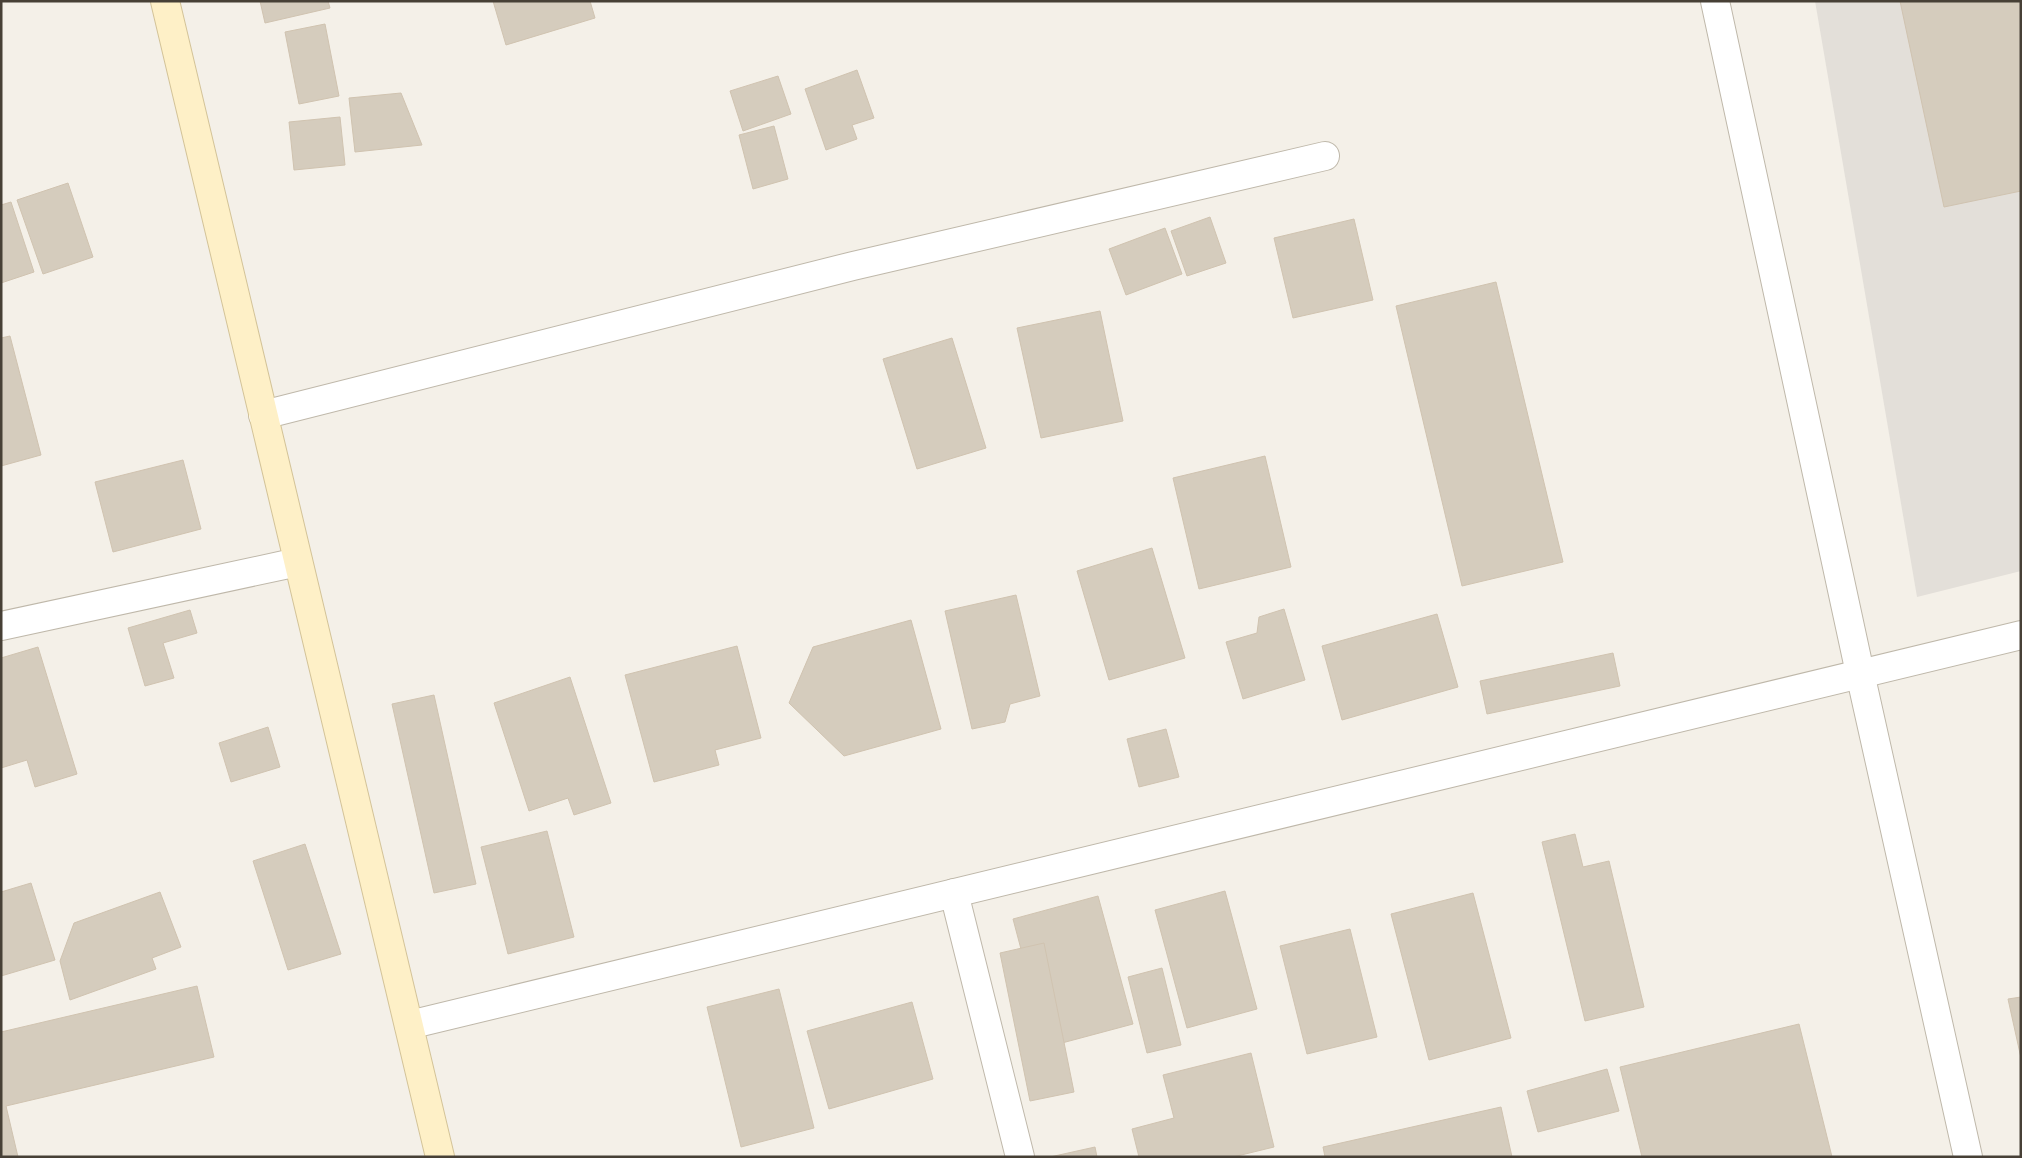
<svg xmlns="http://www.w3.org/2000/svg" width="2022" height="1158" viewBox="0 0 2022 1158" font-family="Helvetica,sans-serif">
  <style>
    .industrial { fill: #e3dfd9 }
    .building { fill: #d5ccbd; stroke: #d0c3b0 }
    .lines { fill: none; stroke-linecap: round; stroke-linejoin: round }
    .street-casing { stroke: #bfb8aa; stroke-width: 30 }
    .secondary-casing { stroke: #d3c398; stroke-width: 30 }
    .street { stroke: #fff; stroke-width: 28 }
    .secondary { stroke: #fef0c7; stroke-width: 28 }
  </style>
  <rect width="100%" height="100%" fill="#f4f0e8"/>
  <path class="industrial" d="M1815,1H2021V571L1917,597Z"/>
  <g class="building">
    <path d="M260,1H328L330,8L265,23Z"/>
    <path d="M493,1H590L595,18L506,45Z"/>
    <path d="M1900,1H2021V191L1944,207Z"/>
    <path d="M325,24L339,96L299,104L285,32Z"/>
    <path d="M857,70L874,118L852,125L857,139L826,150L805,89Z"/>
    <path d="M778,76L791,114L743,131L730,91Z"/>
    <path d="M401,93L422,145L355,152L349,98Z"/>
    <path d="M340,117L345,165L294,170L289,122Z"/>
    <path d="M774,126L788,179L753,189L739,135Z"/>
    <path d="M68,183L93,257L43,274L17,200Z"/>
    <path d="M11,202L34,272L1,283V205Z"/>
    <path d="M1210,217L1226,263L1187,276L1171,231Z"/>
    <path d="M1354,219L1373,300L1293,318L1274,238Z"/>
    <path d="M1165,228L1182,274L1126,295L1109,249Z"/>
    <path d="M1496,282L1563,562L1462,586L1396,306Z"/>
    <path d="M1100,311L1123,421L1041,438L1017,328Z"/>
    <path d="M10,336L41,455L1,466V338Z"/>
    <path d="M952,338L986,448L917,469L883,359Z"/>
    <path d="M1265,456L1291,567L1199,589L1173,478Z"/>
    <path d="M183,460L201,529L113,552L95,482Z"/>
    <path d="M1152,548L1185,658L1109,680L1077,571Z"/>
    <path d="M1016,595L1040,696L1010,704L1005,722L972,729L945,611Z"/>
    <path d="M1284,609L1305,680L1243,699L1226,642L1257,633L1259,617Z"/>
    <path d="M190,610L197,633L163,643L174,678L145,686L128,628Z"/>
    <path d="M1437,614L1458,687L1342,720L1322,646Z"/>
    <path d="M911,620L941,729L844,756L789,703L813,647Z"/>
    <path d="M737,646L761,738L715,750L719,765L654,782L625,675Z"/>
    <path d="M38,647L77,774L35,787L27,760L1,768V658Z"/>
    <path d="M1613,653L1620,686L1487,714L1480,681Z"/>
    <path d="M570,677L611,803L574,815L568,798L529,811L494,703Z"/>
    <path d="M434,695L476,884L434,893L392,704Z"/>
    <path d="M268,727L280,767L231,782L219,743Z"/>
    <path d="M1166,729L1179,777L1139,787L1127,739Z"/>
    <path d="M547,831L574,937L508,954L481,847Z"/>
    <path d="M1575,834L1583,867L1609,861L1644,1007L1585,1021L1542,842Z"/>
    <path d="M305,844L341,954L288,970L253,861Z"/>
    <path d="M31,883L55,960L1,976V892Z"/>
    <path d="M1225,891L1257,1009L1187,1028L1155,910Z"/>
    <path d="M160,892L181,947L152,958L156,969L70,1000L60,961L74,923Z"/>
    <path d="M1473,893L1511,1038L1429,1060L1391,914Z"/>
    <path d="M1098,896L1133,1024L1047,1047L1013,919Z"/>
    <path d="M1350,929L1377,1037L1307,1054L1280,946Z"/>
    <path d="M1044,943L1074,1092L1030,1101L1000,953Z"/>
    <path d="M1162,968L1181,1045L1147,1053L1128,977Z"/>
    <path d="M197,986L214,1057L6,1106L18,1157H1V1032Z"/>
    <path d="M779,989L814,1128L741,1147L707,1007Z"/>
    <path d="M2021,997V1058L2008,999Z"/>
    <path d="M912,1002L933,1079L829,1109L807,1031Z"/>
    <path d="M1799,1024L1832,1157H1642L1620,1067Z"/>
    <path d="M1251,1053L1274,1147L1233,1157H1139L1132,1129L1174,1118L1163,1075Z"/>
    <path d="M1607,1069L1619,1111L1538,1132L1527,1091Z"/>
    <path d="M1501,1107L1512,1157H1325L1323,1147Z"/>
    <path d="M1095,1147L1097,1157H1050Z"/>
  </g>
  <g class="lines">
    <g class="street-casing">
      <g id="street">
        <path d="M1715,1L1860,673L1968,1157"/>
        <path d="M263,415L853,266L1325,156"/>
        <path d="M1,626L298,562"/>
        <path d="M954,893L1020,1157"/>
        <path d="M409,1025L2021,635"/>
      </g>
    </g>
    <g class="secondary-casing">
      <path id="secondary" d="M165,1L440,1157"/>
    </g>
    <use href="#street" class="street"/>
    <use href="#secondary" class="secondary"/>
  </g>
  <rect width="2022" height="1158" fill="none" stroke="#474036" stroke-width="5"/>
</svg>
